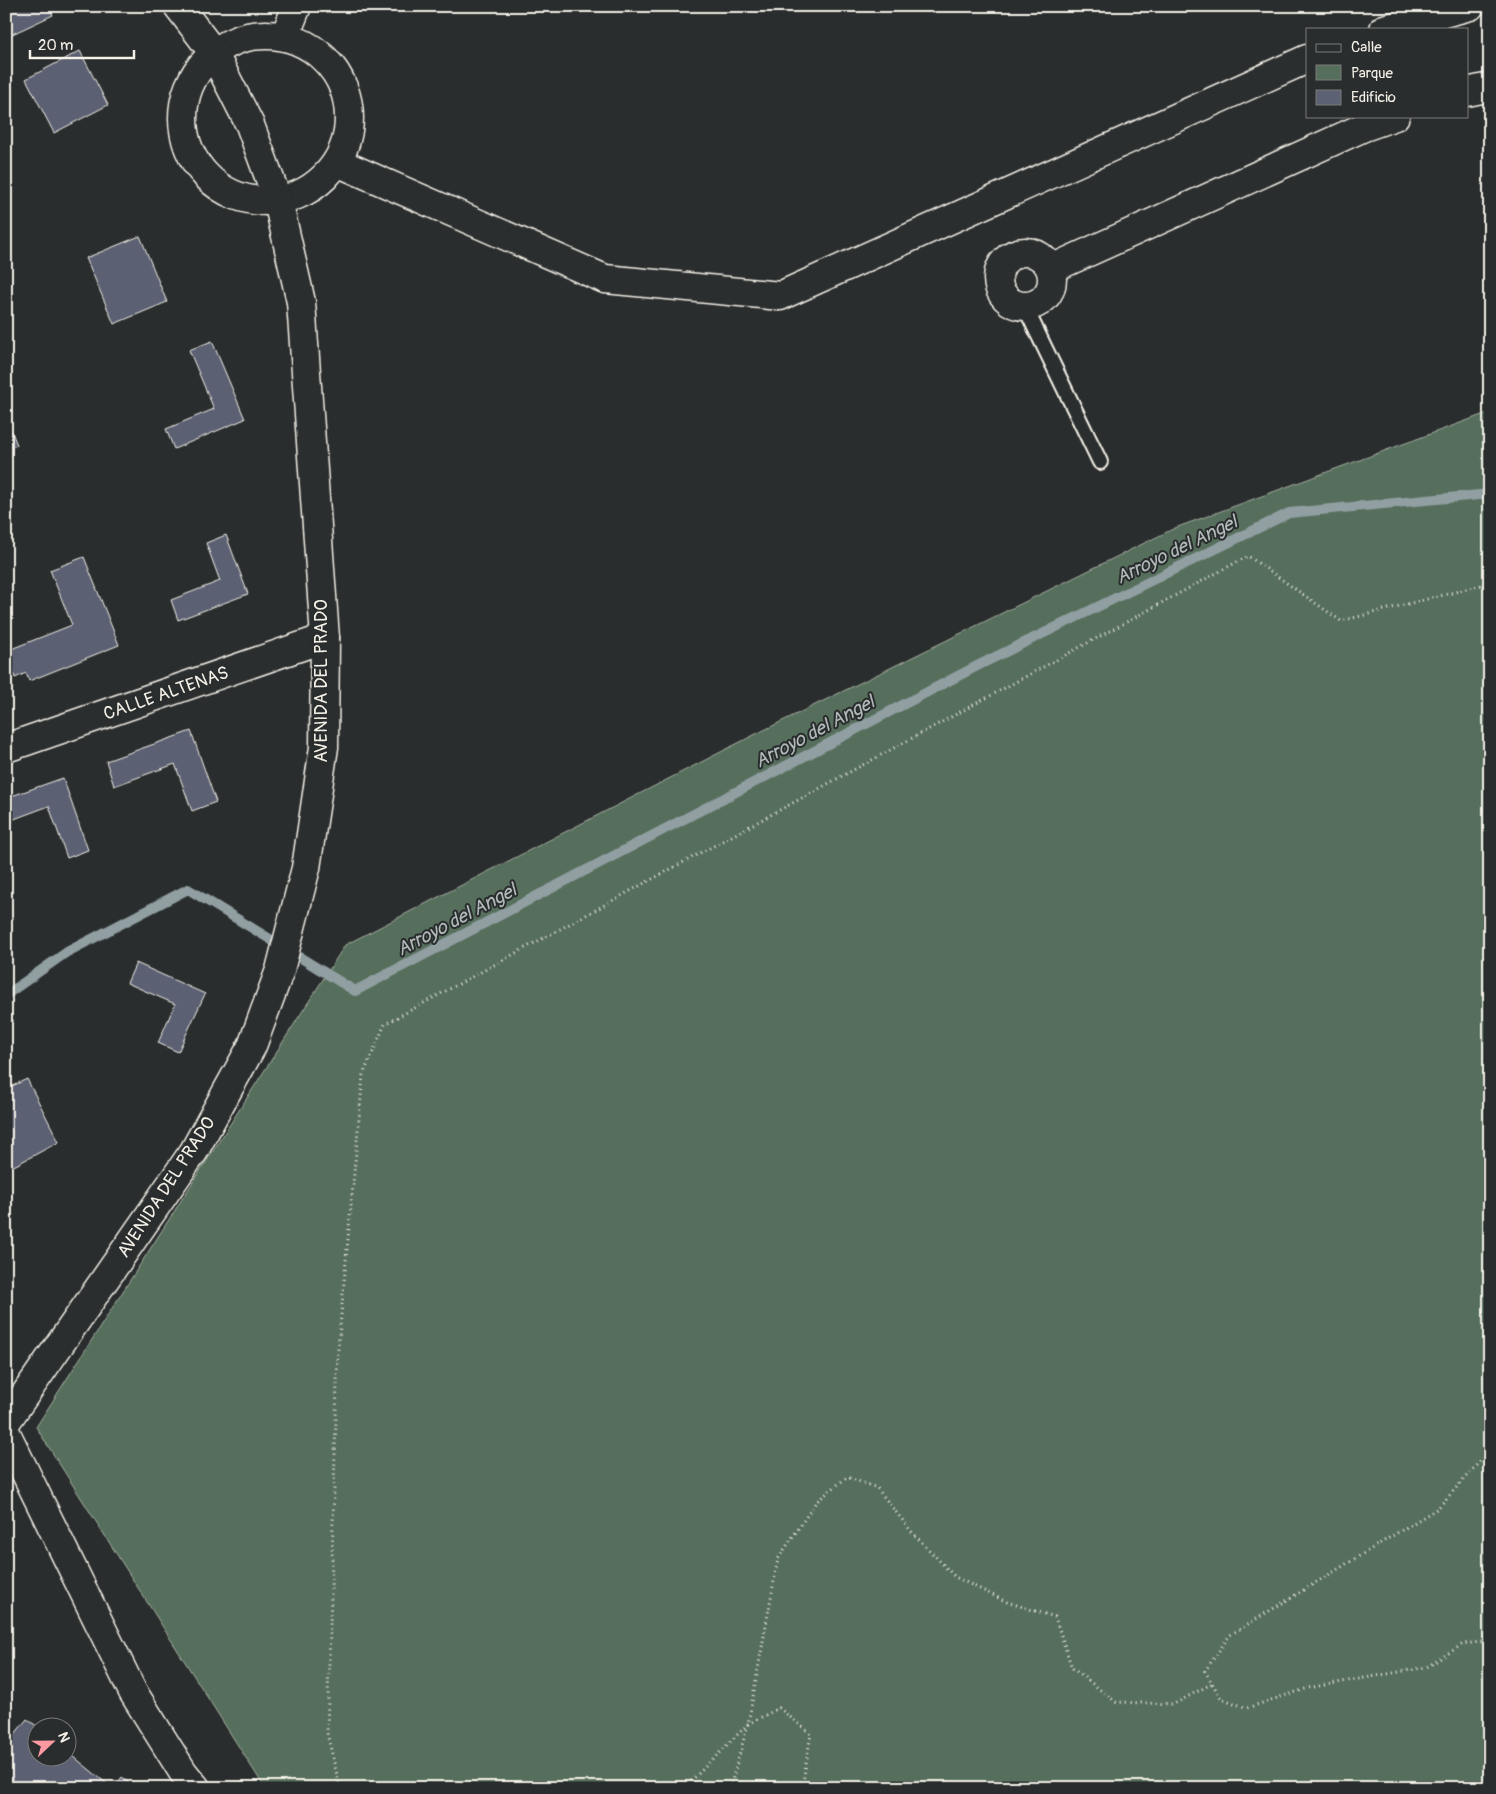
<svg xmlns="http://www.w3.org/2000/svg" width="1496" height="1794" viewBox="0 0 1496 1794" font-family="Pangolin,sans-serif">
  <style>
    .green { fill: #566e5c; stroke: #a5b0a2 }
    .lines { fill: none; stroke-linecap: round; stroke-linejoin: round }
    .stream { stroke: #919fa2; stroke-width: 10 }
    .building { fill: #5c6173; stroke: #f4f1e8 }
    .service-casing { stroke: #f4f1e8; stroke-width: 18 }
    .minor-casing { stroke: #f4f1e8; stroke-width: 31 }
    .tertiary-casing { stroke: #f4f1e8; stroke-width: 31 }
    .path { stroke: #f4f1e8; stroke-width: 3; stroke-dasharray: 1 4; stroke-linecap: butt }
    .service { stroke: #2a2d2e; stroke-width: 14 }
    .minor { stroke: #2a2d2e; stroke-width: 28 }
    .tertiary { stroke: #2a2d2e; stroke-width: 28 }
    .labels { text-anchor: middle; stroke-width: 4; stroke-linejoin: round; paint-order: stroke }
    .street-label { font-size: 18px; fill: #f4f1e8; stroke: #2a2d2e }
    .water-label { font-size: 19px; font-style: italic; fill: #b2baba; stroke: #2a2d2e }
  </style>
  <rect width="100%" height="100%" fill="#2a2d2e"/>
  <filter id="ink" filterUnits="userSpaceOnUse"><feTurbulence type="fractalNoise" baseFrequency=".02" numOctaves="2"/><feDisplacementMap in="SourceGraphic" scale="10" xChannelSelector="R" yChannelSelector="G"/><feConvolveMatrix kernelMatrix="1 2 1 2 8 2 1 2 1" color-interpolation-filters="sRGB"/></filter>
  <g filter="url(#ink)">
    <path class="green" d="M1490,412V1788H265L36,1427L345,945L752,736L1175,528Z"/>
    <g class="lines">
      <path class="stream" d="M6,995L67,952L188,889L355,991L981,664L1289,513L1490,494"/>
    </g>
    <g class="building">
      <path d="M6,6H49L53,15L6,37Z"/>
      <path d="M80,51L108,105L54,133L26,79Z"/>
      <path d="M140,236L167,302L114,324L86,258Z"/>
      <path d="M212,341L245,419L174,449L166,429L214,409L189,350Z"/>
      <path d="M6,417L17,445L6,449Z"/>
      <path d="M226,535L248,594L178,620L171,600L220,581L206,543Z"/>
      <path d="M84,557L119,645L29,681L26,673L15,678L6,651L72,625L50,570Z"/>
      <path d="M191,731L216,802L192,811L175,764L114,786L106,761Z"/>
      <path d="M63,778L88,850L67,858L49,806L6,822V798Z"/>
      <path d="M136,963L205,994L178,1052L158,1043L175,1004L127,983Z"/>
      <path d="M27,1079L59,1142L10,1168L6,1160V1089Z"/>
      <path d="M27,1719L38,1727V1756H68V1752L112,1788H38L34,1784L31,1788H6V1745Z"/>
      <path d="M122,1777L134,1788H114Z"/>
    </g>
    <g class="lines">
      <g class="service-casing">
        <path id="service" d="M1025,307L1100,462"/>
      </g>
      <g class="minor-casing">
        <g id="minor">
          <path d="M1384,29L1470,6"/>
          <circle cx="266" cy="118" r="83"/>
          <path d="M285,36L297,6"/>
          <path d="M1467,92L1490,87"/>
          <path d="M337,162L605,279L780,296L1307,59"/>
          <circle cx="1025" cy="279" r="27"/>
          <path d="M1051,269L1364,127L1395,116"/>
          <path d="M6,748L325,638"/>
        </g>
      </g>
      <g class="tertiary-casing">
        <g id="tertiary">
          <path d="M6,1422L194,1151L252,1046L280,970L306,868L324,747L325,638L301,302L278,201L250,125L213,52L178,6"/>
          <path d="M6,1433L133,1692L183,1772L196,1788"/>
        </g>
      </g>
      <g class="path">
        <path d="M1490,1450L1438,1508L1230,1635L1205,1671L1221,1698L1247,1708L1308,1688L1427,1667L1463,1644L1490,1641"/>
        <path d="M340,1788L327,1733L338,1348L363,1075L385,1024L1248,556L1341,621L1490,583"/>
        <path d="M684,1788L748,1724L779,1708L811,1734L802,1788"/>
        <path d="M730,1788L748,1724L778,1559L816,1502L847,1477L877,1488L911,1531L955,1577L1007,1602L1055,1617L1072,1668L1116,1702L1174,1704L1213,1683"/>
      </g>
      <use href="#service" class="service"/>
      <use href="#minor" class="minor"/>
      <use href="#tertiary" class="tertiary"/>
    </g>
  </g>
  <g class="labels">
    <g class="street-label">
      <text transform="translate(321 681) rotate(-90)" y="6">AVENIDA DEL PRADO</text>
      <text transform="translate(166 693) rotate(-19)" y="6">CALLE ALTENAS</text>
      <text transform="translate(166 1187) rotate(-57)" y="6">AVENIDA DEL PRADO</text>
    </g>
    <g class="water-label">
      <text transform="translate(1176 549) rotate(-26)" y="7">Arroyo del Angel</text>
      <text transform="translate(814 731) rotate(-28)" y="7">Arroyo del Angel</text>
      <text transform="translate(456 919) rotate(-28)" y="7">Arroyo del Angel</text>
    </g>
  </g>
  <rect width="1496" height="1794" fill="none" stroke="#2a2d2e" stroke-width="25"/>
  <rect x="12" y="12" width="1471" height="1769" fill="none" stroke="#f4f1e8" stroke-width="2" filter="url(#ink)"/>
  <rect x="1306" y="28" width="162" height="90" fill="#2a2d2e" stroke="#7b7b78"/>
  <rect x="1316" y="44" width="25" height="8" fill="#2a2d2e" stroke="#7b7b78"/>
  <text x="1351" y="52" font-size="15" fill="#f4f1e8">Calle</text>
  <rect x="1316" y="65" width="25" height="15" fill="#566e5c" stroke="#7b7b78"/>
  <text x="1351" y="78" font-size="15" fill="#f4f1e8">Parque</text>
  <rect x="1316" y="90" width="25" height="15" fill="#5c6173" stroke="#7b7b78"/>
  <text x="1351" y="102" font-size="15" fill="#f4f1e8">Edificio</text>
  <g transform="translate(52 1742) rotate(68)"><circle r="24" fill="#2a2d2e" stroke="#7b7b78"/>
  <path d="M0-4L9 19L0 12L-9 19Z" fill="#ff9aa2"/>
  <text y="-8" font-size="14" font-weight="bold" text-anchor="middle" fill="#f4f1e8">N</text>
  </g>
  <path d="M30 50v8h104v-8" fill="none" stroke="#f4f1e8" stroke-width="2.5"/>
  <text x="38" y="50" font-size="15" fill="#f4f1e8" stroke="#2a2d2e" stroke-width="4" paint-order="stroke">20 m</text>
</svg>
